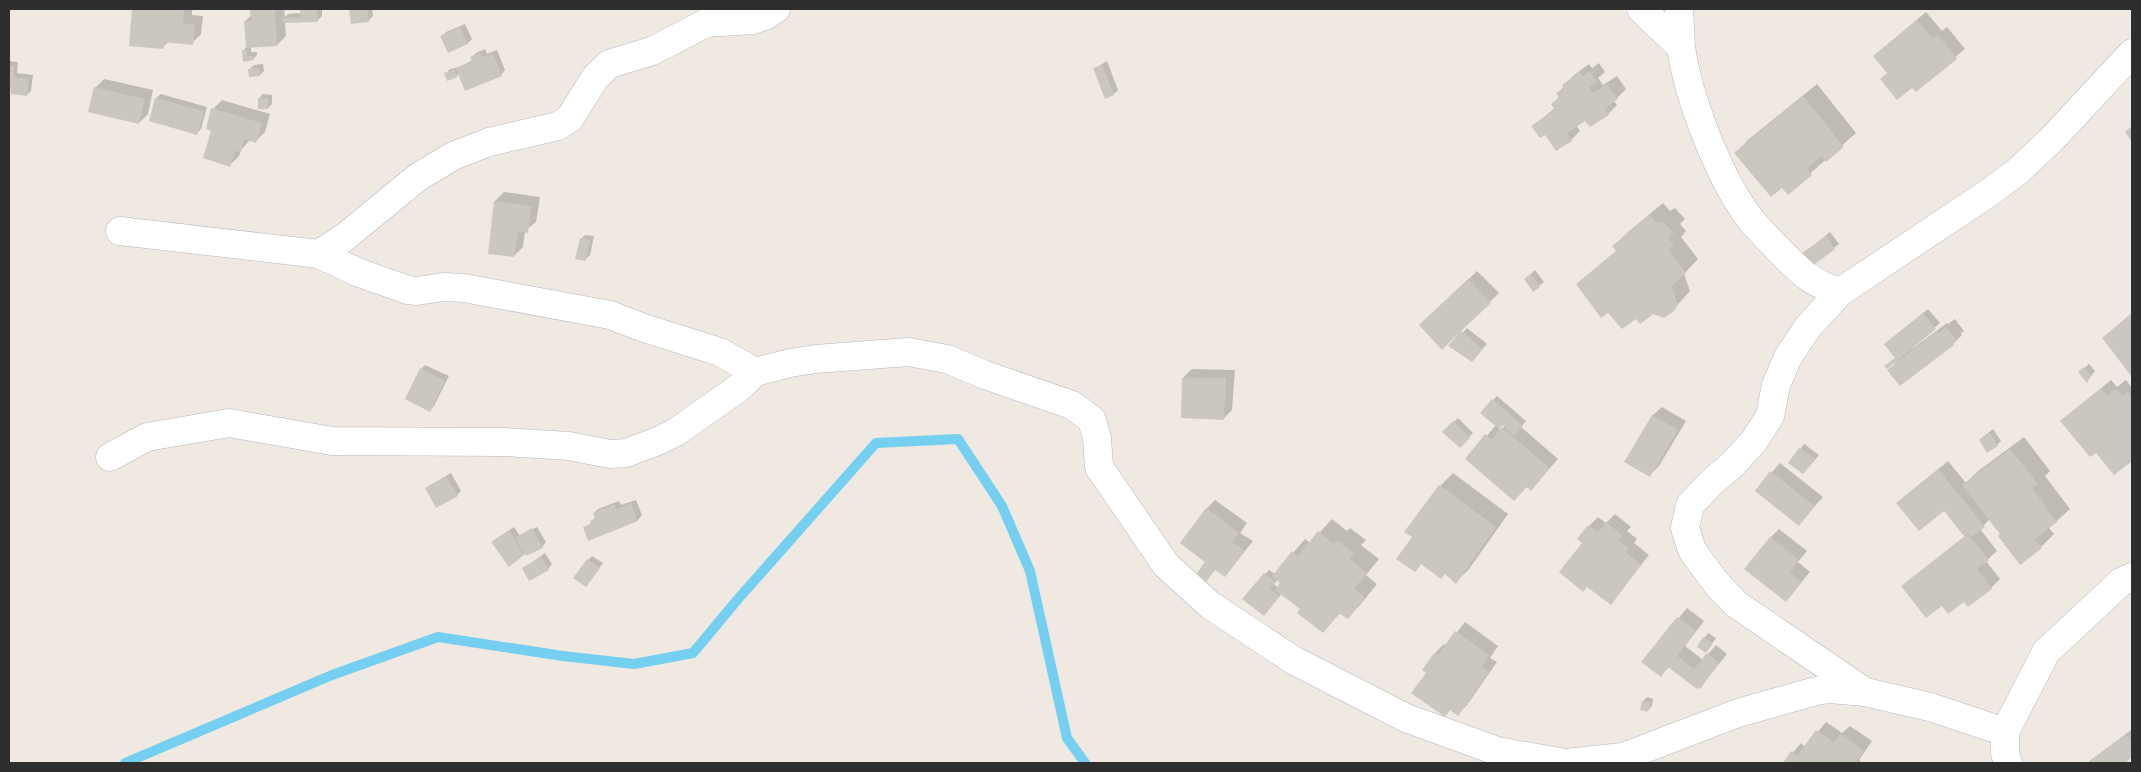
<svg xmlns="http://www.w3.org/2000/svg" width="2141" height="772" viewBox="0 0 2141 772" font-family="'Nunito Sans',sans-serif">
  <style>
    .shadow { fill: #0003; fill-rule: evenodd }
    .lines { fill: none; stroke-linecap: round; stroke-linejoin: round }
    .stream { stroke: #75cff0; stroke-width: 10 }
    .building { fill: #cbc7bf }
    .minor-casing { stroke: #b4b7c1; stroke-width: 29 }
    .minor { stroke: #fff; stroke-width: 28 }
  </style>
  <rect width="100%" height="100%" fill="#efe9e1"/>
  <g class="shadow">
    <path d="M133,9H192V15L203,16L201,34L192,43L169,41L163,47L130,44Z"/>
    <path d="M251,9H284L285,17L288,14L302,13L301,9H322V16L318,20L285,22L286,36L277,45L251,46V52H257V55L253,59L244,60L243,51L247,46L245,21L252,15Z"/>
    <path d="M350,9H372L373,16L368,21L352,23Z"/>
    <path d="M1926,12L1942,31L1947,27L1965,49L1916,90L1888,72L1874,56Z"/>
    <path d="M465,24L472,39L468,43L449,52L442,36L446,32Z"/>
    <path d="M485,49L487,54L497,50L505,70L501,75L459,74L456,76L446,73L450,69L459,67L473,60L472,57L476,53Z"/>
    <path d="M9,61L18,62L17,73L33,75L31,91L27,95L13,86H9Z"/>
    <path d="M1107,61L1118,90L1114,94L1094,69Z"/>
    <path d="M1599,63L1605,72L1598,78L1603,85L1617,76L1626,89L1614,101L1617,105L1608,114L1586,119L1576,125L1580,131L1571,140L1546,133L1533,126L1555,108L1552,104L1560,96L1558,93L1573,76L1589,64L1592,68Z"/>
    <path d="M263,64L264,71L260,75L250,69L254,65Z"/>
    <path d="M104,79L153,90L148,114L139,123L95,88Z"/>
    <path d="M1817,84L1856,133L1788,193L1782,186L1736,153L1748,140Z"/>
    <path d="M161,94L207,107L201,129L197,133L156,98Z"/>
    <path d="M263,94L272,95V104L268,108L259,98Z"/>
    <path d="M222,100L270,114L265,132L256,141L250,140L241,150L239,156L230,165L212,130L213,109Z"/>
    <path d="M504,192L540,197L536,222L525,231L523,247L514,256L489,253L495,201Z"/>
    <path d="M1663,203L1670,211L1675,208L1685,219L1680,224L1686,231L1681,237L1698,259L1684,274L1690,291L1673,310L1653,312L1636,318L1608,311L1578,285L1617,250L1614,246L1627,233Z"/>
    <path d="M1830,232L1839,244L1834,248L1803,254Z"/>
    <path d="M585,235L594,236L590,255L585,260L581,239Z"/>
    <path d="M1535,270L1544,282L1539,286L1525,279Z"/>
    <path d="M1477,271L1499,293L1442,348L1429,317Z"/>
    <path d="M1928,309L1940,323L1911,348L1912,349L1947,323L1948,324L1955,319L1964,331L1961,333L1962,335L1953,344L1889,370L1897,361L1890,340Z"/>
    <path d="M2132,313V375L2103,338Z"/>
    <path d="M1467,328L1487,344L1476,356L1450,346Z"/>
    <path d="M2089,364L2095,371L2087,381L2080,372Z"/>
    <path d="M425,365L449,376L434,406L430,410L421,369Z"/>
    <path d="M1192,369L1235,370L1232,410L1223,419L1183,378Z"/>
    <path d="M2111,380L2117,387L2126,380L2132,388V462L2096,451L2062,421Z"/>
    <path d="M1497,396L1526,421L1521,427L1558,459L1531,489L1467,459L1496,425L1493,400ZM1502,424L1505,426L1500,431L1498,428Z"/>
    <path d="M1662,407L1686,421L1659,466L1650,475L1626,461L1653,415Z"/>
    <path d="M1458,418L1473,433L1460,446L1444,432Z"/>
    <path d="M1993,429L2001,441L1997,445L1985,436Z"/>
    <path d="M2024,437L2050,471L2045,476L2070,509L2049,528L2054,534L2041,547L2002,534L1990,519L1980,529L1997,551L1986,561L2000,579L1991,588L1964,600L1942,604L1902,586L1965,536L1944,509L1898,503L1948,461L1966,483L1977,472Z"/>
    <path d="M1804,444L1819,455L1808,468L1790,463Z"/>
    <path d="M1780,463L1823,497L1799,524L1756,490Z"/>
    <path d="M451,473L461,491L457,495L426,488Z"/>
    <path d="M1453,473L1508,514L1469,569L1456,582L1445,573L1422,563L1415,571L1414,537L1406,531L1440,486Z"/>
    <path d="M636,500L642,515L638,520L589,539L585,528L592,522L595,517L594,513L598,509L619,501L621,505Z"/>
    <path d="M1215,500L1247,523L1240,533L1253,541L1225,576L1216,569L1204,582L1207,562L1206,509Z"/>
    <path d="M1615,514L1631,527L1627,531L1637,539L1634,543L1649,555L1611,603L1583,543L1589,526L1598,517L1606,523Z"/>
    <path d="M1332,519L1347,531L1350,528L1366,540L1361,545L1379,559L1366,575L1377,584L1360,605L1348,618L1341,612L1323,632L1302,608L1282,593L1268,610L1265,574L1269,570L1275,574L1305,539L1310,543ZM1278,579L1282,582L1278,588L1274,584Z"/>
    <path d="M514,527L520,536L537,527L546,542L542,547L525,553L509,565L492,542Z"/>
    <path d="M1779,529L1807,551L1798,562L1810,572L1794,591L1770,538Z"/>
    <path d="M545,553L552,564L548,569H523Z"/>
    <path d="M592,556L603,563L586,586L588,560Z"/>
    <path d="M1687,608L1704,621L1685,646L1703,660L1716,645L1727,654L1700,687L1669,667L1661,675L1643,661Z"/>
    <path d="M1465,622L1498,646L1490,658L1497,662L1467,705L1458,714L1451,709L1427,672L1424,670L1435,653L1444,644L1446,646Z"/>
    <path d="M1708,633L1716,638L1706,652L1704,638Z"/>
    <path d="M1647,697L1653,699L1652,706L1647,711L1643,701Z"/>
    <path d="M1826,722L1842,733L1850,726L1872,741L1859,760L1863,763H1784L1801,743L1805,747Z"/>
    <path d="M2131,730L2132,732V756L2123,763H2087Z"/>
  </g>
  <g class="lines">
    <path class="stream" d="M125,763L332,675L438,637L563,656L634,664L693,653L738,599L876,443L958,439L1002,506L1030,571L1067,738L1085,763"/>
  </g>
  <g class="building">
    <path d="M132,9H184L183,23L195,25L193,45L164,42L163,49L129,46Z"/>
    <path d="M250,9H275L277,46L246,48L244,21H251Z"/>
    <path d="M300,9H317L318,22L283,23L282,18L301,17Z"/>
    <path d="M349,9H367L369,22L351,24Z"/>
    <path d="M1917,20L1933,39L1938,35L1957,59L1916,92L1912,88L1897,100L1880,79L1887,73L1873,56Z"/>
    <path d="M460,27L468,44L448,53L440,36Z"/>
    <path d="M242,50H247V56H253L254,60L243,62Z"/>
    <path d="M480,53L483,57L493,54L502,76L465,91L456,69L472,62L470,57Z"/>
    <path d="M1102,65L1114,95L1105,99L1093,68Z"/>
    <path d="M9,66H14V77L29,79L27,96L11,94Z"/>
    <path d="M259,68L260,76L249,77L248,69Z"/>
    <path d="M454,70L457,77L447,81L444,73Z"/>
    <path d="M1590,71L1597,82L1589,87L1593,93L1607,84L1618,99L1605,109L1609,115L1590,127L1585,121L1567,133L1572,141L1556,151L1545,135L1540,138L1531,126L1555,110L1551,104L1559,98L1556,93L1564,88L1562,85L1580,72L1582,76Z"/>
    <path d="M94,87L145,99L139,124L88,112Z"/>
    <path d="M1803,96L1844,147L1826,162L1822,156L1807,168L1812,175L1788,195L1782,188L1771,197L1734,153Z"/>
    <path d="M155,98L204,111L197,135L149,121Z"/>
    <path d="M258,98L268,99V109H258Z"/>
    <path d="M211,108L262,123L256,143L244,139L241,152L235,151L230,167L203,158L211,131L206,129Z"/>
    <path d="M2132,126V142L2125,132Z"/>
    <path d="M494,201L531,206L528,233L518,231L514,257L488,254Z"/>
    <path d="M1650,215L1657,223L1662,221L1674,233L1668,238L1674,245L1669,250L1686,273L1671,286L1678,304L1674,311L1664,318L1653,314L1640,324L1636,319L1622,329L1608,313L1601,318L1576,284L1616,251L1612,246Z"/>
    <path d="M1826,236L1835,249L1811,267L1801,254Z"/>
    <path d="M580,238L590,240L586,261L575,259Z"/>
    <path d="M1531,274L1540,287L1533,292L1524,279Z"/>
    <path d="M1468,279L1491,303L1461,331L1483,349L1472,362L1448,346L1459,333L1442,350L1419,325Z"/>
    <path d="M1923,313L1936,329L1887,369L1884,366L1895,358L1884,344Z"/>
    <path d="M2132,313V377L2102,338Z"/>
    <path d="M1946,327L1956,340L1953,343L1954,345L1900,386L1887,370L1937,331L1938,333Z"/>
    <path d="M2084,367L2091,376L2087,383L2078,372Z"/>
    <path d="M420,368L445,381L430,412L405,399Z"/>
    <path d="M1182,378H1226L1224,420L1181,418Z"/>
    <path d="M2101,388L2107,395L2117,389L2122,396L2128,391L2132,397V464L2131,462L2114,475L2096,453L2090,457L2060,421Z"/>
    <path d="M1492,399L1523,426L1514,436L1502,425L1499,429L1480,413Z"/>
    <path d="M1652,415L1678,430L1650,477L1624,462Z"/>
    <path d="M1453,421L1470,438L1460,448L1442,432Z"/>
    <path d="M1501,427L1550,468L1531,491L1527,487L1514,501L1465,459L1485,434L1492,440Z"/>
    <path d="M1989,432L1998,446L1987,453L1979,440Z"/>
    <path d="M1799,448L1816,459L1803,474L1788,463Z"/>
    <path d="M2010,449L2038,484L2032,488L2057,522L2035,539L2042,548L2020,565L1998,536L2000,534L1962,485Z"/>
    <path d="M1938,469L1985,527L1971,537L1968,533L1964,536L1944,511L1919,531L1896,503Z"/>
    <path d="M1770,471L1815,506L1799,526L1755,491Z"/>
    <path d="M446,476L458,496L436,508L425,488Z"/>
    <path d="M1439,485L1496,527L1456,584L1445,574L1441,579L1421,564L1415,572L1396,559L1412,537L1404,532Z"/>
    <path d="M631,503L638,521L588,541L583,527L591,524L590,521L595,519L593,513L614,504L617,509Z"/>
    <path d="M1206,508L1239,533L1232,542L1245,551L1225,577L1215,570L1204,584L1194,577L1205,562L1180,543Z"/>
    <path d="M1606,522L1623,536L1619,541L1629,549L1626,552L1641,565L1611,605L1587,587L1583,592L1559,572L1582,543L1577,539L1588,525L1598,532Z"/>
    <path d="M532,528L543,548L526,556L515,538Z"/>
    <path d="M509,530L524,555L509,567L491,542Z"/>
    <path d="M1318,531L1334,544L1336,540L1354,553L1350,559L1367,573L1354,589L1365,597L1348,619L1339,613L1323,633L1297,613L1300,609L1275,590L1280,583L1272,576L1292,551L1298,556Z"/>
    <path d="M1968,534L1989,560L1977,569L1992,589L1968,607L1964,602L1948,614L1942,606L1926,618L1901,586Z"/>
    <path d="M1770,537L1799,560L1790,572L1802,582L1786,602L1744,569Z"/>
    <path d="M541,557L549,570L529,581L522,568Z"/>
    <path d="M587,559L600,568L586,587L573,578Z"/>
    <path d="M1264,573L1275,582L1270,589L1280,596L1264,616L1242,599Z"/>
    <path d="M1677,617L1696,631L1677,656L1694,669L1707,653L1719,663L1700,689L1698,687L1697,689L1668,667L1661,677L1641,662Z"/>
    <path d="M1455,631L1490,655L1482,667L1489,672L1458,716L1450,710L1445,717L1411,693L1426,673L1422,670L1434,653L1438,655Z"/>
    <path d="M1703,637L1713,643L1706,653L1697,647Z"/>
    <path d="M1642,701L1650,703L1648,712L1640,710Z"/>
    <path d="M1816,730L1834,742L1840,734L1864,751L1855,763H1783L1791,751L1797,756Z"/>
    <path d="M2126,734L2132,742V757L2125,763H2092L2090,761Z"/>
  </g>
  <g class="lines">
    <g class="minor-casing">
      <g id="minor">
        <path d="M1641,9L1681,47"/>
        <path d="M1679,9C1680,21 1680,34 1681,47C1688,97 1718,175 1748,216C1756,227 1767,237 1776,247C1799,270 1808,282 1840,292"/>
        <path d="M120,231L319,254L345,237L418,177L453,156L489,142L558,126L570,118L595,78L609,64L652,51L706,23L753,20L765,16L776,9"/>
        <path d="M319,254L357,272L408,290L417,291L444,287L464,288L610,315L644,328L720,352L755,372"/>
        <path d="M110,457L147,437L229,423L332,441L504,442L569,446L610,454L626,453L658,441L676,432L740,387L755,372L790,363L816,359L908,352L947,359L985,375L1072,405L1092,420L1097,438L1099,467L1166,565L1210,605L1293,660L1406,718L1497,751L1565,763"/>
        <path d="M1865,692L1736,604L1716,583L1692,550L1685,528L1690,505L1712,482L1732,465L1754,441L1770,416L1776,385L1788,357L1808,327L1840,292L1990,192L2018,171L2052,139L2132,53"/>
        <path d="M1566,763L1623,757L1738,713L1816,691L1830,689L1865,692L1930,707L2005,732"/>
        <path d="M2008,763L2005,753V732L2046,652L2121,582L2132,577"/>
      </g>
    </g>
    <use href="#minor" class="minor"/>
  </g>
  <rect width="2141" height="772" fill="none" stroke="#2e2e2e" stroke-width="20"/>
</svg>
